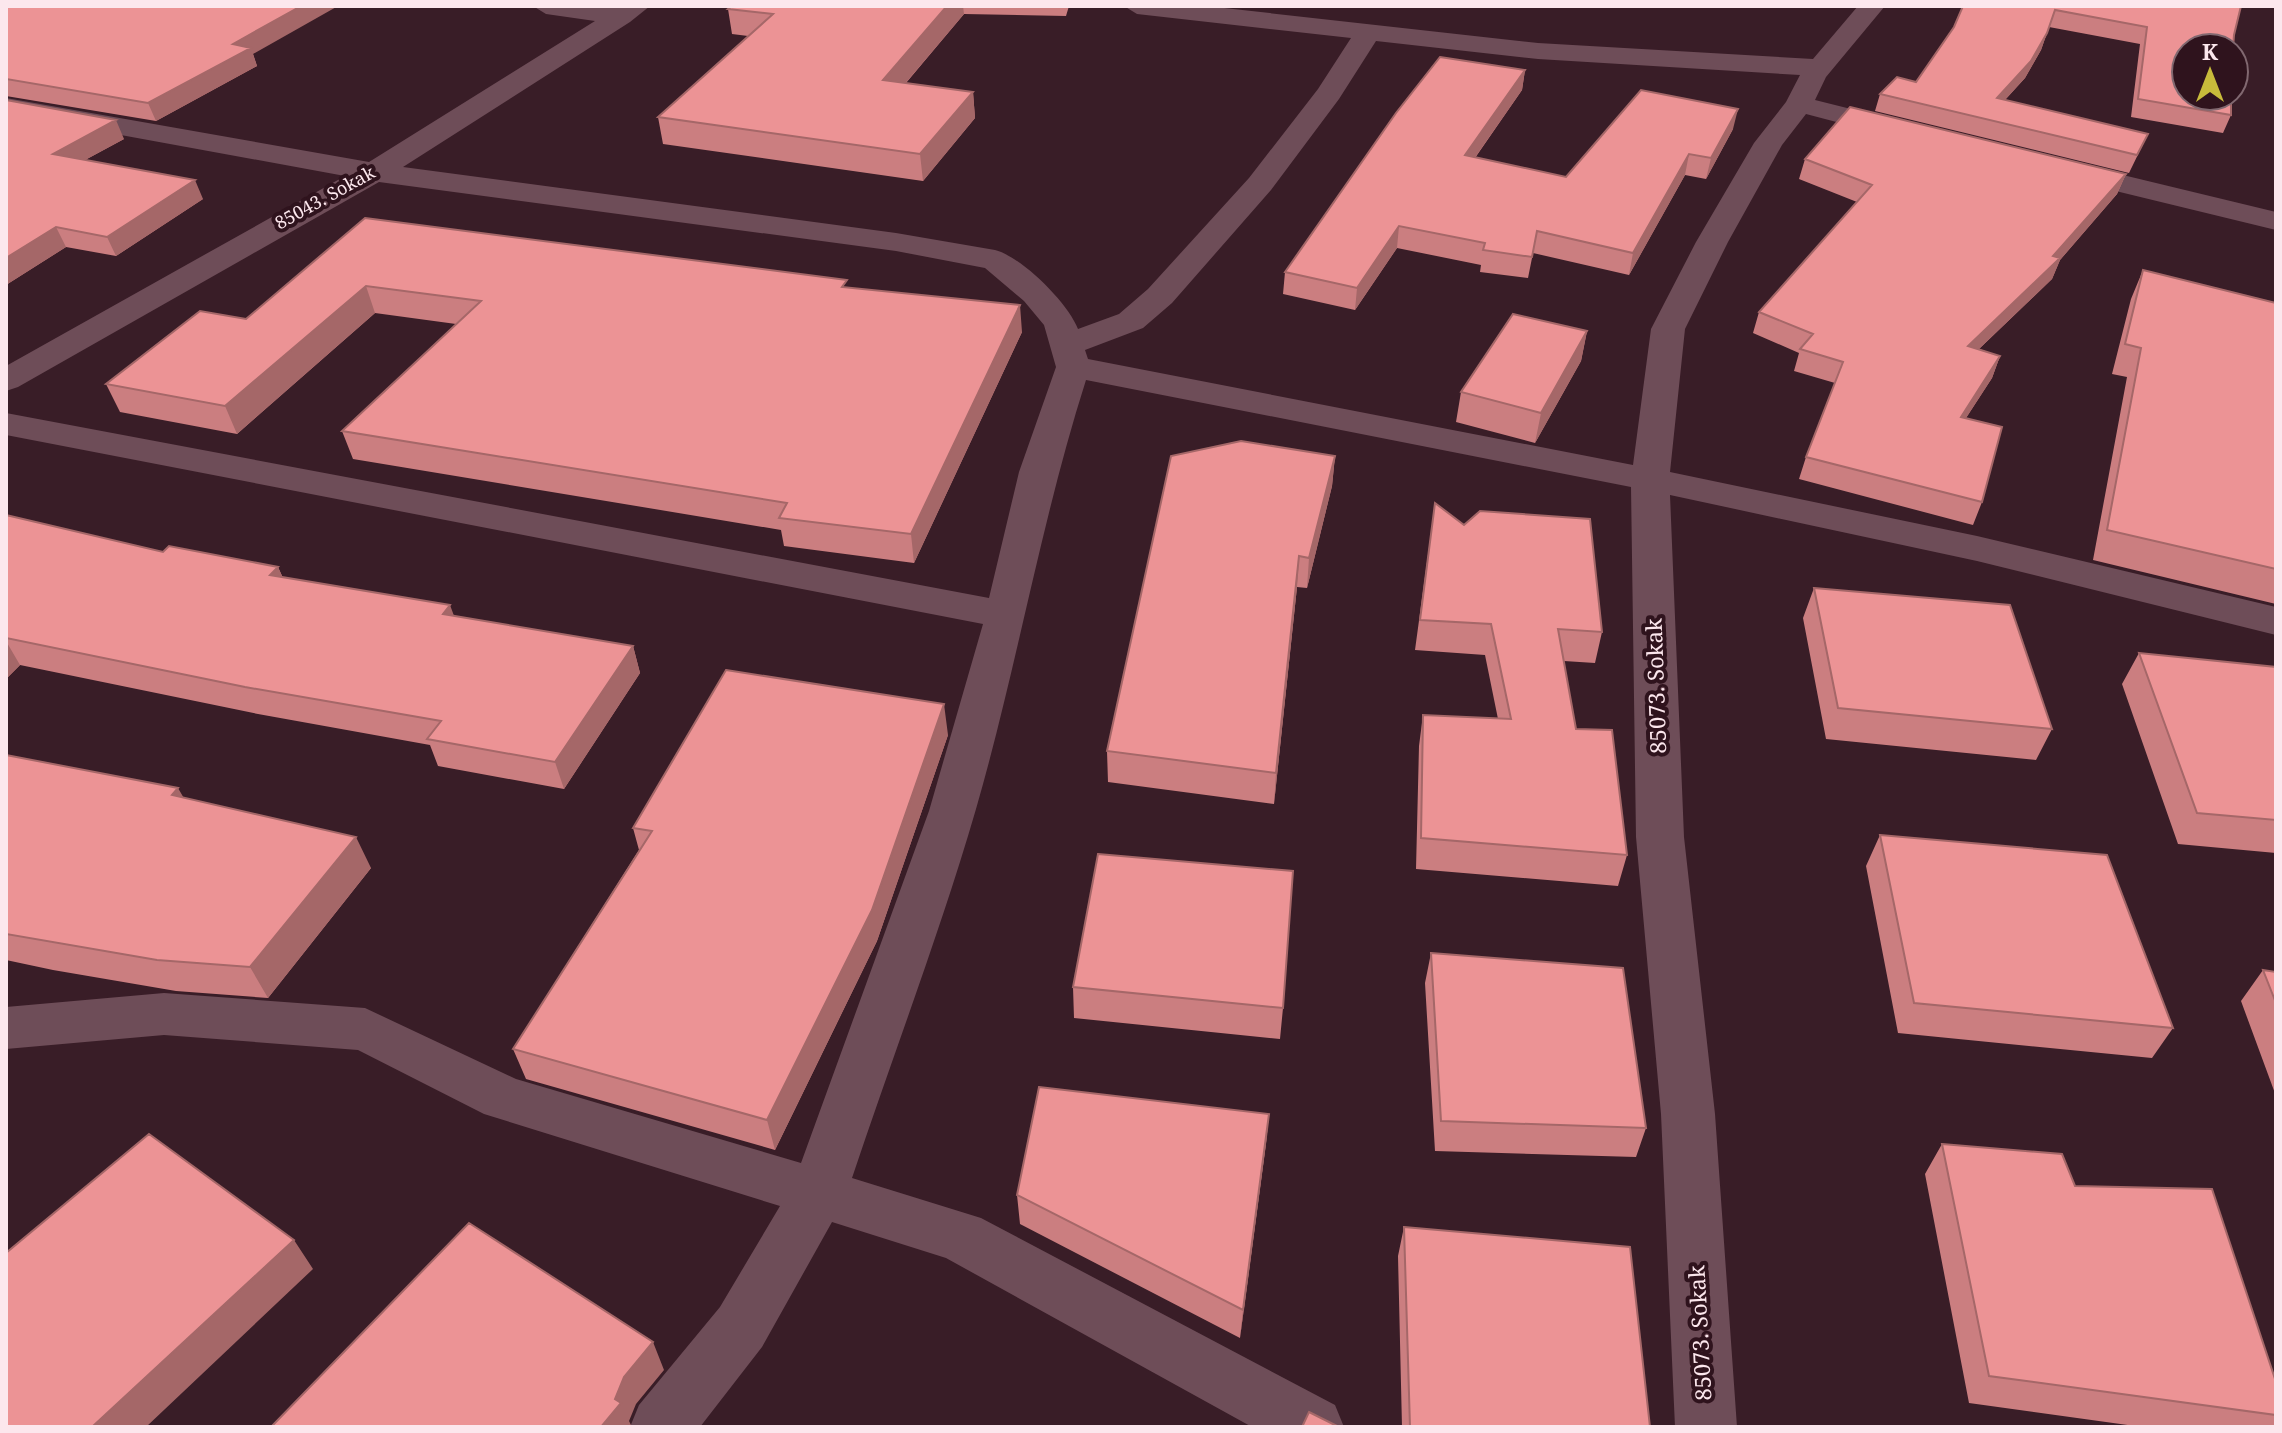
<svg xmlns="http://www.w3.org/2000/svg" width="2282" height="1433" viewBox="0 0 2282 1433" font-family="'Noto Serif',serif">
<style>
.lines{fill:none;stroke-linecap:round;stroke-linejoin:round}
.minor{fill:#6e4d58;fill-rule:evenodd}
.wall{fill:#cb7e80}
.shaded-wall{fill:#a56768}
.building{fill:#ec9395;stroke:#a56768;stroke-width:2}
.labels{text-anchor:middle;stroke-width:8;stroke-linejoin:round;paint-order:stroke}
.far-street-label{font-size:18px;fill:#fce7ed;stroke:#2f131d}
.street-label{font-size:22px;fill:#fce7ed;stroke:#2f131d}
</style>
<rect width="100%" height="100%" fill="#391d27"/>
<g class="lines">
<path class="minor" d="M533,6h117l-20,16 -227,145 493,66 99,17c27,7 73,53 83,79l41,-15 29,-25 101,-111 69,-89 33,-51 -214,-24 -13,-8h82l332,37 275,16 45,-53h27l-59,71 -11,23 96,24 4,6 -4,6 -10,3 -95,-25 -24,31 -54,97 -43,87 -15,143 307,64 299,71v28l-299,-74 -307,-66 14,342 31,277 22,313h-62l-14,-313 -25,-277 -5,-350 -545,-107c-45,141 -69,287 -110,429 -36,124 -83,246 -124,369l129,40 354,187 9,22h-92l-306,-169 -114,-36 -70,125 -62,80h-70l9,-22 81,-98 60,-101 -296,-92 -126,-64 -194,-15 -158,14v-42l158,-14 201,15 151,71 285,84 128,-352 54,-187 -977,-189v-22l983,185 30,-126 37,-105 -12,-42 -20,-24 -39,-33 -89,-17 -517,-69 -361,205 -12,4v-25l339,-190 -339,-62v-16l363,64 226,-141 -49,-7zM1376,41l162,18 262,16 -14,27 -32,41 -58,99 -45,87 -18,136 -545,-106 -3,-9 58,-22 29,-25 99,-113 68,-91z
M2065,161l211,51v18l-222,-54 -4,-6 4,-6z"/>
</g>
<path class="wall" d="M6,6l247,48 4,12 -101,55 -150,-25z
M732,6h337l-3,10 -102,-2 -58,69 67,9 2,26 -52,63 -260,-37 -5,-27 90,-81 -16,-2 -4,-25z
M1963,6h278l-7,29 -3,80 -8,18 -92,-16 9,-73 -91,-17 -8,23 -16,28 -20,22 143,34 -19,39 -254,-62 5,-17 36,-12 38,-55z
M1525,70l-3,20 -47,68 91,19 167,-48 -27,50 -21,-4 -56,100 -96,-22 -5,25 -48,-6 1,-7 -84,-17 -42,62 -72,-16 2,-22z
M6,100l118,39 -39,21 118,39 -87,57 -50,-9 -60,38z
M1805,159l321,15 -9,20 -57,66 -8,19 -73,70 21,7 -8,22 -26,40 16,84 -9,23 -174,-46 7,-22 29,-74 -41,-12 5,-18 -46,-20 6,-21 98,-110 -58,-23z
M365,218l483,70 174,44 -108,231 -130,-17 -3,-16 -428,-71 -11,-28 114,-107 -81,-11 -138,121 -117,-22 -14,-28 140,-65z
M2143,270l133,33v301l-183,-44 34,-183 -15,-3 19,-75z
M1587,331l-6,30 -46,82 -79,-21 5,-30z
M1335,456l-3,30 -25,102 -10,-1 -23,217 -166,-22 -1,-31z
M1435,503l167,129 -7,31 -31,-2 12,68 51,126 -9,31 -202,-17 3,-123 4,-31 75,4 -13,-64 -70,-5z
M6,515l157,37 115,15 5,11 171,38 179,30 7,27 -76,116 -126,-23 -8,-21 -172,-31 -238,-49 -14,14z
M1814,588l238,141 -16,31 -210,-21 -23,-121z
M2139,653l137,14v186l-98,-9 -56,-160z
M948,735l-71,206 -102,209 -249,-71 -13,-30 126,-199 -6,-22z
M6,755l178,43 187,70 -103,130 -92,-7 -123,-21 -47,-10z
M1880,835l293,193 -21,30 -254,-25 -32,-167z
M1431,953l215,175 -10,29 -201,-6 -10,-168z
M2263,970l13,2v124l-35,-95z
M1073,987l210,21 -3,31 -206,-21z
M1269,1114l-3,29 -26,195 -220,-114 -3,-29z
M1942,1144l133,42 201,196v45h-134l-173,-24 -44,-229z
M1404,1227l246,200h-248l-4,-171z"/>
<path class="shaded-wall" d="M301,6h37l-85,48 4,12 -101,55 -8,-18 85,-59z
M947,6h16l1,8 -78,92 -3,-26z
M2047,33l-6,17 -16,28 -34,37 6,-17z
M1525,70l-3,20 -60,86 3,-21z
M973,92l2,26 -52,63 -3,-27z
M1738,109l-5,20 -27,50 5,-21z
M116,120l8,19 -63,34 -8,-19z
M1689,154l-4,21 -56,100 4,-22z
M2126,174l-9,20 -57,66 -8,19 -92,88 8,-21 85,-90z
M195,180l8,19 -87,57 -9,-19z
M1399,226l-2,22 -42,62 2,-22z
M56,227l10,20 -60,38v-27z
M366,286l9,27 -138,121 -12,-28z
M1020,305l2,27 -108,231 -3,-29z
M1587,331l-6,30 -46,82 6,-30z
M2000,356l-8,22 -39,60 8,-21z
M1335,456l-3,30 -25,102 2,-30z
M1299,556l-2,31 -23,217 2,-31z
M278,567l12,27 -20,-19z
M450,605l10,27 -17,-18z
M6,641l14,24 -14,14z
M633,646l7,27 -76,116 -9,-27z
M944,704l4,31 -71,206 -102,209 -8,-30z
M178,788l18,31 -24,-24z
M356,837l15,31 -103,130 -18,-31z
M1269,1114l-3,29 -26,195 3,-28z
M294,1240l19,29 -167,158h-54z
M653,1342l11,28 -28,34 -7,17 3,6h-31l23,-50z"/>
<path class="building" d="M6,6h295l-68,38 18,4 -103,55 -142,-24z
M732,6h215l-64,74 90,12 -53,62 -262,-37 115,-103 -45,-5z
M1963,6h278l-7,29 -1,13h-47v48h45v19l-93,-16 9,-72 -92,-17 -8,23 -16,28 -34,37 151,36 -11,21 -257,-61 17,-17 19,5 38,-55z
M1440,57l85,13 -60,85 101,22 75,-87 97,19 -27,49 -22,-4 -56,99 -96,-22 -5,26 -49,-7 2,-7 -86,-17 -42,62 -72,-16 111,-159z
M6,100l110,20 -63,34 142,26 -88,57 -51,-10 -50,31z
M1850,107l276,67 -73,82 7,2 -92,88 32,10 -39,61 41,10 -20,75 -176,-45 37,-95 -43,-13 13,-15 -54,-22 113,-127 -67,-26z
M365,218l482,62 -5,7 178,18 -109,229 -132,-16 8,-15 -445,-72 139,-130 -115,-15 -141,120 -119,-22 94,-73 46,8z
M2143,270l133,33v266l-169,-39 34,-182 -16,-4z
M1513,314l74,17 -46,82 -80,-21z
M1241,441l94,15 -26,102 -10,-2 -23,217 -169,-22 64,-295z
M1435,503l29,22 16,-14 110,8 12,113 -44,-3 18,100 36,1 15,125 -206,-17 2,-123 88,4 -20,-95 -71,-4z
M6,515l157,37 6,-6 109,21 -8,8 180,30 -7,9 190,32 -78,116 -128,-23 14,-18 -196,-34 -239,-49z
M1814,588l196,17 42,124 -214,-21z
M2139,653l137,14v153l-79,-7z
M726,670l218,34 -72,206 -105,210 -254,-71 139,-218 -19,-3z
M6,755l172,33 -6,7 184,42 -106,130 -93,-7 -151,-26z
M1880,835l227,20 66,173 -259,-25z
M1098,854l195,17 -10,137 -210,-21z
M1431,953l192,15 23,160 -205,-7z
M2263,970l13,2v31z
M1039,1087l230,27 -26,196 -226,-115z
M149,1134l145,106 -202,187h-86v-174z
M1942,1144l120,10 13,32 137,3 64,193v33l-287,-39z
M469,1223l184,119 -29,35 -9,22 6,4 -20,24h-330z
M1404,1227l226,20 20,180h-240z
M1309,1412l30,15h-37z"/>
<g class="labels">
<g class="far-street-label">
<text transform="translate(325 198) rotate(-29)" y="6">85043. Sokak</text>
</g>
<g class="street-label">
<text transform="translate(1656 686) rotate(-92)" y="8">85073. Sokak</text>
<text transform="translate(1700 1333) rotate(-93)" y="8">85073. Sokak</text>
</g>
</g>
<rect width="2282" height="1433" fill="none" stroke="#fce7ed" stroke-width="16"/>
<g transform="translate(2210 72)"><circle r="38" fill="#2f131d" stroke="#816870" stroke-width="2"/>
<path d="M0-6L14 30L0 20L-14 30Z" fill="#c8bb3b"/>
<text y="-12" font-size="22" font-weight="bold" text-anchor="middle" fill="#fce7ed">K</text>
</g>
</svg>
